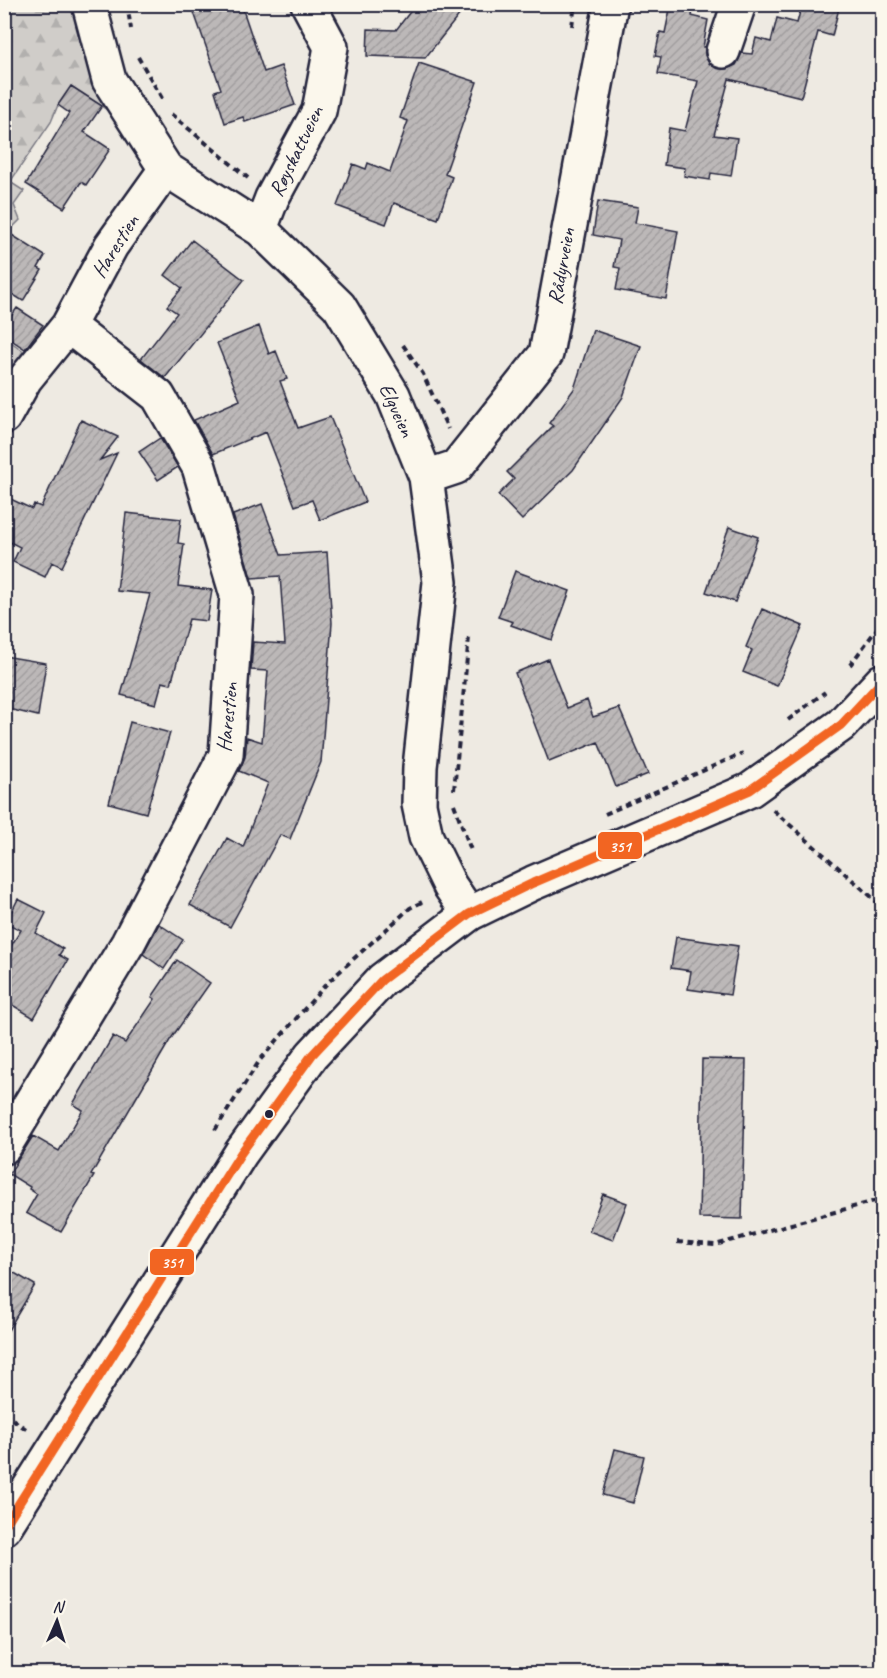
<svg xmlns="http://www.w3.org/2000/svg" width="887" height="1678" viewBox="0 0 887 1678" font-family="Caveat,sans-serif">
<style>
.forest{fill:url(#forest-firs);stroke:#797882;stroke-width:1.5}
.building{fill:url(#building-hatch);stroke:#22223b;stroke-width:1.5}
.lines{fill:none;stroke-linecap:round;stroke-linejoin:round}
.street-casing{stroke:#22223b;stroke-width:38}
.secondary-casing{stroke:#22223b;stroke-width:38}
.path{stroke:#22223b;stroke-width:4;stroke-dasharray:6 4.5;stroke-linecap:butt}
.street{stroke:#fbf7ec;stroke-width:33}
.secondary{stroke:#fbf7ec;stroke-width:33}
.bus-1-casing{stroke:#fbf7ec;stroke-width:14}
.bus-1{stroke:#f26522;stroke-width:9}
.bus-dot{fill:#22223b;stroke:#fbf7ec;stroke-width:2}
.labels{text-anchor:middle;stroke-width:4.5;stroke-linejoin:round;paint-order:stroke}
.street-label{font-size:21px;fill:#22223b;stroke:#fbf7ec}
.line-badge{stroke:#fbf7ec;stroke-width:2}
.badge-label{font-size:16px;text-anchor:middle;font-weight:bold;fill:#fff}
</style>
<defs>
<pattern id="forest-firs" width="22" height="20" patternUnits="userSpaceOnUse" patternTransform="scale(1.5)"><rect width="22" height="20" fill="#d0cdc9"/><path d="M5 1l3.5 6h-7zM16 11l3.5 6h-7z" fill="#b2b0ae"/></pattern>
<pattern id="building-hatch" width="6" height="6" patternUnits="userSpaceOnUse" patternTransform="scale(1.5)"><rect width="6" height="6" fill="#bcb8b8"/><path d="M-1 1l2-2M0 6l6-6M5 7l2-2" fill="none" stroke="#a19e9f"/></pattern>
</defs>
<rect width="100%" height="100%" fill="#eeeae2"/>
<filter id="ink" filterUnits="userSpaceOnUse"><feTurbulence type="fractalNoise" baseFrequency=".0167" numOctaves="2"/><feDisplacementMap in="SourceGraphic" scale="12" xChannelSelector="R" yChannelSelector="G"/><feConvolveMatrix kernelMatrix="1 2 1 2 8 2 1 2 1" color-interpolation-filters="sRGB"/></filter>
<g filter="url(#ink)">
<path class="forest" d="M4,5h69l7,35 38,77 -47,-31 -13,19 -7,17 -41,60 14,9 -10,14 6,15 -11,11 -5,-3z
M4,337l22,16 -14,20 -7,-5z"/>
<path class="building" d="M191,4h50l23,68 17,-6 14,39 -50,17 -2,-5 -18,6 -10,-32 6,-2z
M416,4h52l-43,54 -58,-2 1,-27 28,1z
M671,4h23l-2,12 16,4 -5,27h2v8l4,8 7,5 10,1 10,-4 6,-12 10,1 4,-16 15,4 6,-24 20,5 5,-19h38l-8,32 -14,-4 -17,65 -72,-18 -15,56 23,3 -6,38 -20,-3 -1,7 -26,-4 1,-8 -21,-3 5,-37 16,3 13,-50 -40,-7 3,-17 -6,-1 5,-24 5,1z
M419,63l58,19 -32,92 7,3 -14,42 -44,-16 -8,21 -49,-18 16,-42 13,5 2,-6 22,9 18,-51 -8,-3z
M71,86l31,20 -18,26 26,17 -24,36 -5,-3 -17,26 -38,-24 43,-71 -11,-8z
M598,201l40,6 -3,16 43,8 -12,68 -50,-9 4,-22 -6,-1 5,-27 -26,-5z
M4,230l41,26 -7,12 4,2 -19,31 -19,-12z
M192,240l52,40 -79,98 -24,-19 36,-46 -10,-7 15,-18 -17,-13z
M17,308l26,17 -18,24 -21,-14v-9z
M259,326l10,28 7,-3 11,28 -7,2 18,47 32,-11 35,85 -45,18 -8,-20 -17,6 -29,-74 -53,22 -19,-34 46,-20 -23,-57z
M593,330l48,16 -18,51 -50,73 -51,50 -24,-25 16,-16 -7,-7 46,-46 -4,-3 25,-34z
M81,420l37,17 -18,23 17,-7 -55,114 -10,-5 -7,15 -32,-15 7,-15 -16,-8v-43l28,13 2,-5 7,3z
M160,438l18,29 -20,13 -19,-28z
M262,504l19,51 46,-3 5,71 -11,139 -31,77 -10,-4 -50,92 -40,-22 37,-67 16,9 25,-64 -29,-12 6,-14 2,-20 15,5 6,-71 -17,-1 2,-28 32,2 -5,-68 -29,2 -18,-63z
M126,513l55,6 -3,24 6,1 -6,42 34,4 -5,31 -18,-2 -18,65 -9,-2 -6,22 -35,-9 29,-101 -33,-3z
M729,527l29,10 -23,65 -29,-10z
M515,571l55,20 -18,49 -41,-15 2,-3 -15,-5z
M762,609l41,17 -26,60 -34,-14 9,-22 -6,-3z
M4,656l42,7 -8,53 -34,-8z
M548,659l19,49 20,-8 6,17 26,-9 29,66 -32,13 -18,-45 -49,20 -34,-89z
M130,722l40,11 -24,80 -37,-10z
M18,899l28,14 -10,20 27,16 -4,6 9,5 -34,58 -30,-18v-43l17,-27 -15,-7z
M159,924l24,16 -19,29 -21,-15z
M676,937l62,9 -8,49 -42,-6 3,-18 -20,-3z
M177,960l33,23 -40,57 -79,135 3,1 -33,56 -35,-19 11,-19 -8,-5 1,-2 -21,-13 24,-38 26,15 24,-41 -10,-6 40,-68 12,7 30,-44 -3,-2z
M702,1059l44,1 -4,159 -43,-1z
M603,1194l24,9 -14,37 -24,-9z
M4,1267l31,18 -31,52z
M615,1449l29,7 -11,47 -30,-8z"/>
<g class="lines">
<defs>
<path id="street" d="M89,4l20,76 57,89 94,60 79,77 54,89 33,82 14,105 -20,185 -1,37 7,33 24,49 19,28
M723,51l16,-47
M260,229l12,-31 47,-87 12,-64 -23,-43
M4,417l21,-38 43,-53 43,-80 55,-77
M426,477l30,-10 90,-113 65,-350
M4,1147l124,-204 98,-188 11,-160 -38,-128 -41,-71 -90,-70"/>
<path id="secondary" d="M4,1528l237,-375 71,-98 70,-75 87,-66 64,-31 217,-93 91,-65 41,-44"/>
</defs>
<use href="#street" class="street-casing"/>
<use href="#secondary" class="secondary-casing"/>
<path class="path" d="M127,4l4,25
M572,26l3,-22
M138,57l25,43
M171,114l77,64
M403,345l20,29 25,55
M850,665l32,-43
M788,720l37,-28
M454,790l15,-153
M454,804l18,49
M773,810l109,96
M605,814l138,-61
M215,1130l45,-70 68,-78 82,-74 12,-6
M677,1242l38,3 167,-46
M4,1413l22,16"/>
<use href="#street" class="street"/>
<use href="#secondary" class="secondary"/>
<defs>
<path id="bus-1" d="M4,1527l237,-374 71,-98 70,-75 87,-66 64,-31 217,-93 91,-65 41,-44"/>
</defs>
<use href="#bus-1" class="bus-1-casing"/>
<use href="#bus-1" class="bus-1"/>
</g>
</g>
<circle class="bus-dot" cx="269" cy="1114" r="5"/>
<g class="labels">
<g class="street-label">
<text transform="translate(296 151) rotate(-64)" y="7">Røyskattveien</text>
<text transform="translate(115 246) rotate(-58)" y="7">Harestien</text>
<text transform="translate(561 266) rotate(-80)" y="7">Rådyrveien</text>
<text transform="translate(397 410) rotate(65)" y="7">Elgveien</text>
<text transform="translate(227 717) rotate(-84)" y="7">Harestien</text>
</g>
</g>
<g class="line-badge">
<rect x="597" y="831" width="46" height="29" rx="6" fill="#f26522"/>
<rect x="149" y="1248" width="46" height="28" rx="6" fill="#f26522"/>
</g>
<g class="badge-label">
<text x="620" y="852">351</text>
<text x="172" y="1268">351</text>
</g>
<rect width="887" height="1678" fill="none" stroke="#fbf7ec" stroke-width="24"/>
<rect x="12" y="12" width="863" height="1654" fill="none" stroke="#22223b" stroke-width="2" filter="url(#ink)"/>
<g transform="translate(57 1621) rotate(3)" stroke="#fbf7ec" stroke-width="4.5" paint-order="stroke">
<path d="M0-4.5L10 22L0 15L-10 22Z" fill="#22223b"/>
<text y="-9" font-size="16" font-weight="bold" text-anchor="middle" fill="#22223b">N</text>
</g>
</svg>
